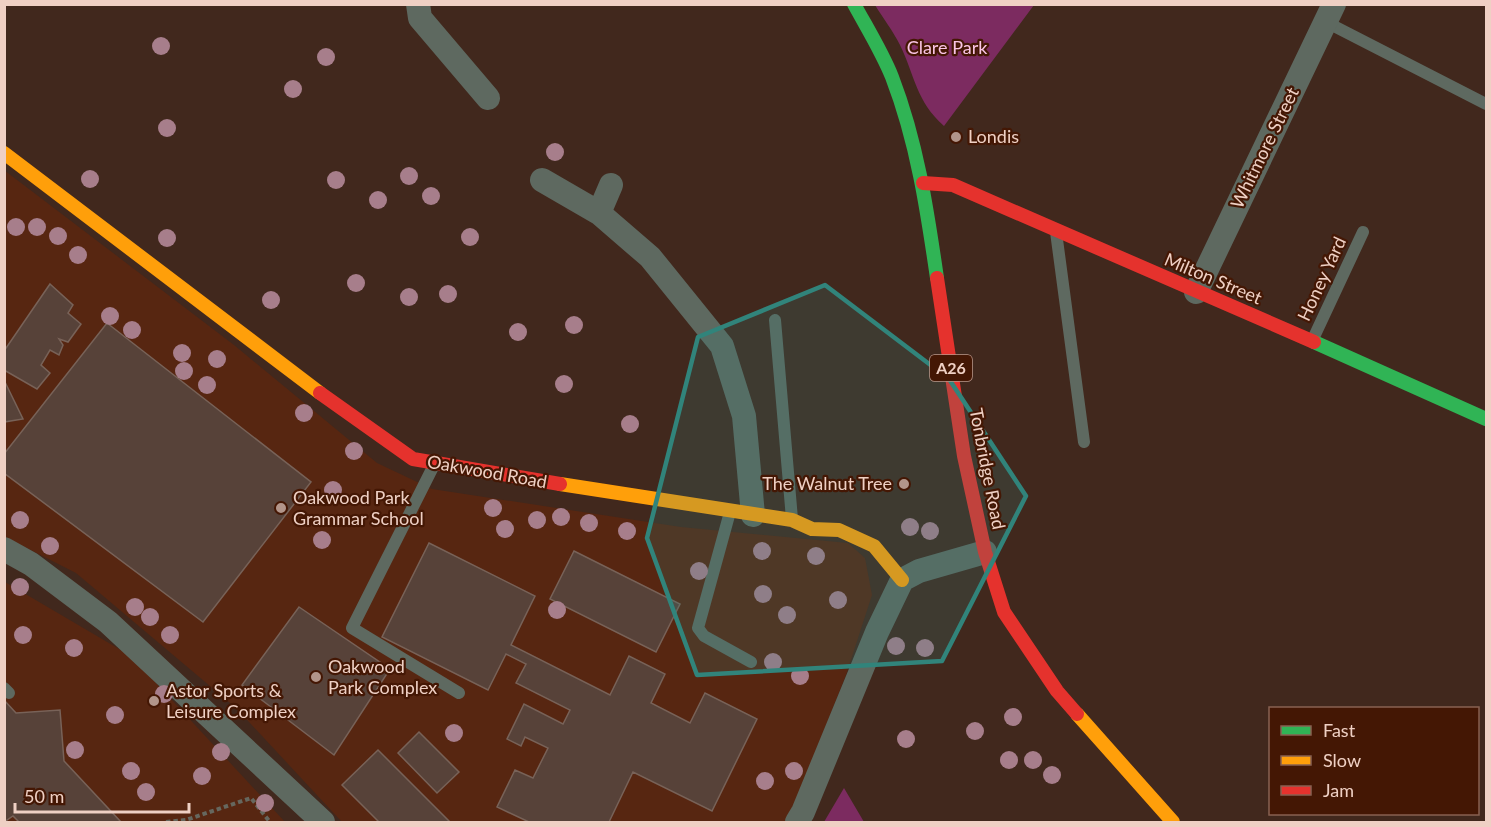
<svg xmlns="http://www.w3.org/2000/svg" width="1491" height="827" viewBox="0 0 1491 827" font-family="Lato,sans-serif">
<style>
.built{fill:#572611}
.green{fill:#7c2b60}
.building{fill:#574239;stroke:#786258;stroke-width:1.5}
.lines{fill:none;stroke-linecap:round;stroke-linejoin:round}
.path{stroke:#66675e;stroke-width:4;stroke-dasharray:4.5 3;stroke-linecap:butt}
.lane{stroke:#5e6960;stroke-width:12}
.street{stroke:#5e6960;stroke-width:24}
.fast{stroke:#30b455;stroke-width:14}
.slow{stroke:#ff9f0a;stroke-width:14}
.jam{stroke:#e5322d;stroke-width:14}
.tree{fill:#a77e8b}
.marked{fill:#31847b;fill-opacity:0.2;stroke:#31847b;stroke-width:4.5;stroke-linejoin:round}
.poi-dot{fill:#b2958a;stroke:#441704;stroke-width:2}
.labels{text-anchor:middle;stroke-width:4.5;stroke-linejoin:round;paint-order:stroke}
.shield{fill:#441704;stroke:#bc988a;stroke-width:1.5}
.shield-label{font-size:16px;font-weight:bold;fill:#efd0c4}
.park-label{font-size:18px;fill:#fac5e5;stroke:#441704}
.poi-label{font-size:18px;fill:#efd0c4;stroke:#441704;text-anchor:start}
.street-label{font-size:18px;fill:#efd0c4;stroke:#441704}
</style>
<rect width="100%" height="100%" fill="#41281d"/>
<path class="built" d="M4,170l230,175 143,118 55,26 249,38 167,16 17,15 7,37 -26,80 -55,138 -6,9h-443l-106,-114 -160,-135 -71,-36z
M5,582l126,74 154,166h-280z"/>
<path class="green" d="M875,5h159l-90,121c-28,-25 -29,-50 -44,-81 -7,-14 -17,-27 -25,-40z
M844,788l20,34h-40z"/>
<path class="building" d="M50,284l23,21 -5,8 13,11 -13,18 -9,-3 4,6 -4,10 -9,-5 -9,15 9,8 -13,16 -33,-19v-19z
M107,323l204,159 -108,140 -199,-149v-19z
M4,380l19,39 -19,3z
M429,543l106,53 -24,49 99,50 19,-39 36,18 -14,29 39,20 15,-30 52,26 -45,92 -79,-39 -24,50h-80l-32,-15 18,-37 18,8 15,-30 -23,-11 -4,9 -14,-7 17,-35 39,20 7,-14 -54,-27 10,-19 -20,-10 -18,36 -106,-53z
M574,551l106,53 -24,48 -106,-53z
M299,607l91,62 -56,86 -92,-70z
M4,700l12,13 44,-3 4,51 57,61h-102l-6,-6 -9,6z
M419,732l40,40 -22,21 -39,-40z
M378,750l72,72h-71l-37,-37z"/>
<g class="lines">
<path class="path" d="M166,822l20,-2 65,-22 19,24"/>
<path class="lane" d="M1326,22l160,82
M1056,232l28,210
M775,320l17,199
M1313,339l50,-107
M434,465l-82,163 107,65
M730,512l-32,116 6,8 47,26
M4,688l5,5"/>
<path class="street" d="M418,4l2,14 68,80
M542,180l57,33 51,44 72,89 22,70 9,99
M599,213l12,-28
M1196,292l138,-288
M4,549l27,15 77,58 215,200
M797,822l6,-10 74,-180 25,-52 17,-9 66,-19"/>
<path class="fast" d="M854,4c13,24 28,48 38,73 25,65 35,132 45,201
M1314,342l172,77"/>
<path class="slow" d="M4,153l316,240
M560,484l232,36 20,9 27,1 35,16 28,34
M1077,714l96,108"/>
<path class="jam" d="M923,183l30,2 361,157
M937,278l27,178 21,96 19,60 53,79 20,23
M320,393l93,66 147,25"/>
</g>
<g class="tree">
<circle cx="161" cy="46" r="9"/>
<circle cx="326" cy="57" r="9"/>
<circle cx="293" cy="89" r="9"/>
<circle cx="167" cy="128" r="9"/>
<circle cx="555" cy="152" r="9"/>
<circle cx="409" cy="176" r="9"/>
<circle cx="90" cy="179" r="9"/>
<circle cx="336" cy="180" r="9"/>
<circle cx="431" cy="196" r="9"/>
<circle cx="378" cy="200" r="9"/>
<circle cx="16" cy="227" r="9"/>
<circle cx="37" cy="227" r="9"/>
<circle cx="58" cy="236" r="9"/>
<circle cx="470" cy="237" r="9"/>
<circle cx="167" cy="238" r="9"/>
<circle cx="78" cy="255" r="9"/>
<circle cx="356" cy="283" r="9"/>
<circle cx="448" cy="294" r="9"/>
<circle cx="409" cy="297" r="9"/>
<circle cx="271" cy="300" r="9"/>
<circle cx="110" cy="316" r="9"/>
<circle cx="574" cy="325" r="9"/>
<circle cx="132" cy="330" r="9"/>
<circle cx="518" cy="332" r="9"/>
<circle cx="182" cy="353" r="9"/>
<circle cx="217" cy="359" r="9"/>
<circle cx="184" cy="371" r="9"/>
<circle cx="564" cy="384" r="9"/>
<circle cx="207" cy="385" r="9"/>
<circle cx="304" cy="413" r="9"/>
<circle cx="630" cy="424" r="9"/>
<circle cx="354" cy="451" r="9"/>
<circle cx="333" cy="490" r="9"/>
<circle cx="493" cy="508" r="9"/>
<circle cx="561" cy="517" r="9"/>
<circle cx="20" cy="520" r="9"/>
<circle cx="537" cy="520" r="9"/>
<circle cx="589" cy="523" r="9"/>
<circle cx="910" cy="527" r="9"/>
<circle cx="505" cy="529" r="9"/>
<circle cx="627" cy="531" r="9"/>
<circle cx="930" cy="531" r="9"/>
<circle cx="322" cy="540" r="9"/>
<circle cx="50" cy="546" r="9"/>
<circle cx="762" cy="551" r="9"/>
<circle cx="816" cy="556" r="9"/>
<circle cx="699" cy="571" r="9"/>
<circle cx="20" cy="587" r="9"/>
<circle cx="763" cy="594" r="9"/>
<circle cx="838" cy="600" r="9"/>
<circle cx="135" cy="607" r="9"/>
<circle cx="557" cy="610" r="9"/>
<circle cx="787" cy="615" r="9"/>
<circle cx="150" cy="617" r="9"/>
<circle cx="23" cy="635" r="9"/>
<circle cx="170" cy="635" r="9"/>
<circle cx="896" cy="646" r="9"/>
<circle cx="74" cy="648" r="9"/>
<circle cx="925" cy="648" r="9"/>
<circle cx="773" cy="662" r="9"/>
<circle cx="800" cy="676" r="9"/>
<circle cx="164" cy="694" r="9"/>
<circle cx="115" cy="715" r="9"/>
<circle cx="1013" cy="717" r="9"/>
<circle cx="975" cy="731" r="9"/>
<circle cx="454" cy="733" r="9"/>
<circle cx="906" cy="739" r="9"/>
<circle cx="75" cy="750" r="9"/>
<circle cx="221" cy="752" r="9"/>
<circle cx="1009" cy="760" r="9"/>
<circle cx="1033" cy="760" r="9"/>
<circle cx="131" cy="771" r="9"/>
<circle cx="794" cy="771" r="9"/>
<circle cx="1052" cy="775" r="9"/>
<circle cx="202" cy="776" r="9"/>
<circle cx="765" cy="781" r="9"/>
<circle cx="146" cy="792" r="9"/>
<circle cx="265" cy="803" r="9"/>
</g>
<path class="marked" d="M825,285l124,94 77,117 -84,165 -245,14 -50,-137 51,-201z"/>
<g class="poi-dot">
<circle cx="956" cy="137" r="6"/>
<circle cx="904" cy="484" r="6"/>
<circle cx="281" cy="508" r="6"/>
<circle cx="316" cy="677" r="6"/>
<circle cx="154" cy="701" r="6"/>
</g>
<g class="labels">
<rect class="shield" x="930" y="355" width="42" height="26" rx="4.5"/>
<g class="shield-label">
<text x="951" y="374">A26</text>
</g>
<g class="park-label">
<text x="947" y="54">Clare Park</text>
</g>
<g class="poi-label">
<text x="968" y="143">Londis</text>
<text x="892" y="490" text-anchor="end">The Walnut Tree</text>
<text x="293" y="504">Oakwood Park<tspan x="293" dy="21">Grammar School</tspan></text>
<text x="328" y="673">Oakwood<tspan x="328" dy="21">Park Complex</tspan></text>
<text x="166" y="697">Astor Sports &amp;<tspan x="166" dy="21">Leisure Complex</tspan></text>
</g>
<g class="street-label">
<text transform="translate(1265 148) rotate(-64)" y="6">Whitmore Street</text>
<text transform="translate(1213 279) rotate(23)" y="6">Milton Street</text>
<text transform="translate(1322 279) rotate(-65)" y="6">Honey Yard</text>
<text transform="translate(987 469) rotate(79)" y="6">Tonbridge Road</text>
<text transform="translate(487 472) rotate(10)" y="6">Oakwood Road</text>
</g>
</g>
<rect width="1491" height="827" fill="none" stroke="#efd0c4" stroke-width="12"/>
<rect x="1269" y="707" width="210" height="108" fill="#441704" stroke="#886151" stroke-width="1.5"/>
<rect x="1281" y="726" width="30" height="9" fill="#30b455" stroke="#886151" stroke-width="1.5"/>
<text x="1323" y="737" font-size="18" fill="#efd0c4">Fast</text>
<rect x="1281" y="756" width="30" height="9" fill="#ff9f0a" stroke="#886151" stroke-width="1.5"/>
<text x="1323" y="767" font-size="18" fill="#efd0c4">Slow</text>
<rect x="1281" y="786" width="30" height="9" fill="#e5322d" stroke="#886151" stroke-width="1.5"/>
<text x="1323" y="797" font-size="18" fill="#efd0c4">Jam</text>
<path d="M15 803v9h174v-9" fill="none" stroke="#efd0c4" stroke-width="3"/>
<text x="24" y="803" font-size="18" fill="#efd0c4" stroke="#441704" stroke-width="4.5" paint-order="stroke">50 m</text>
</svg>
